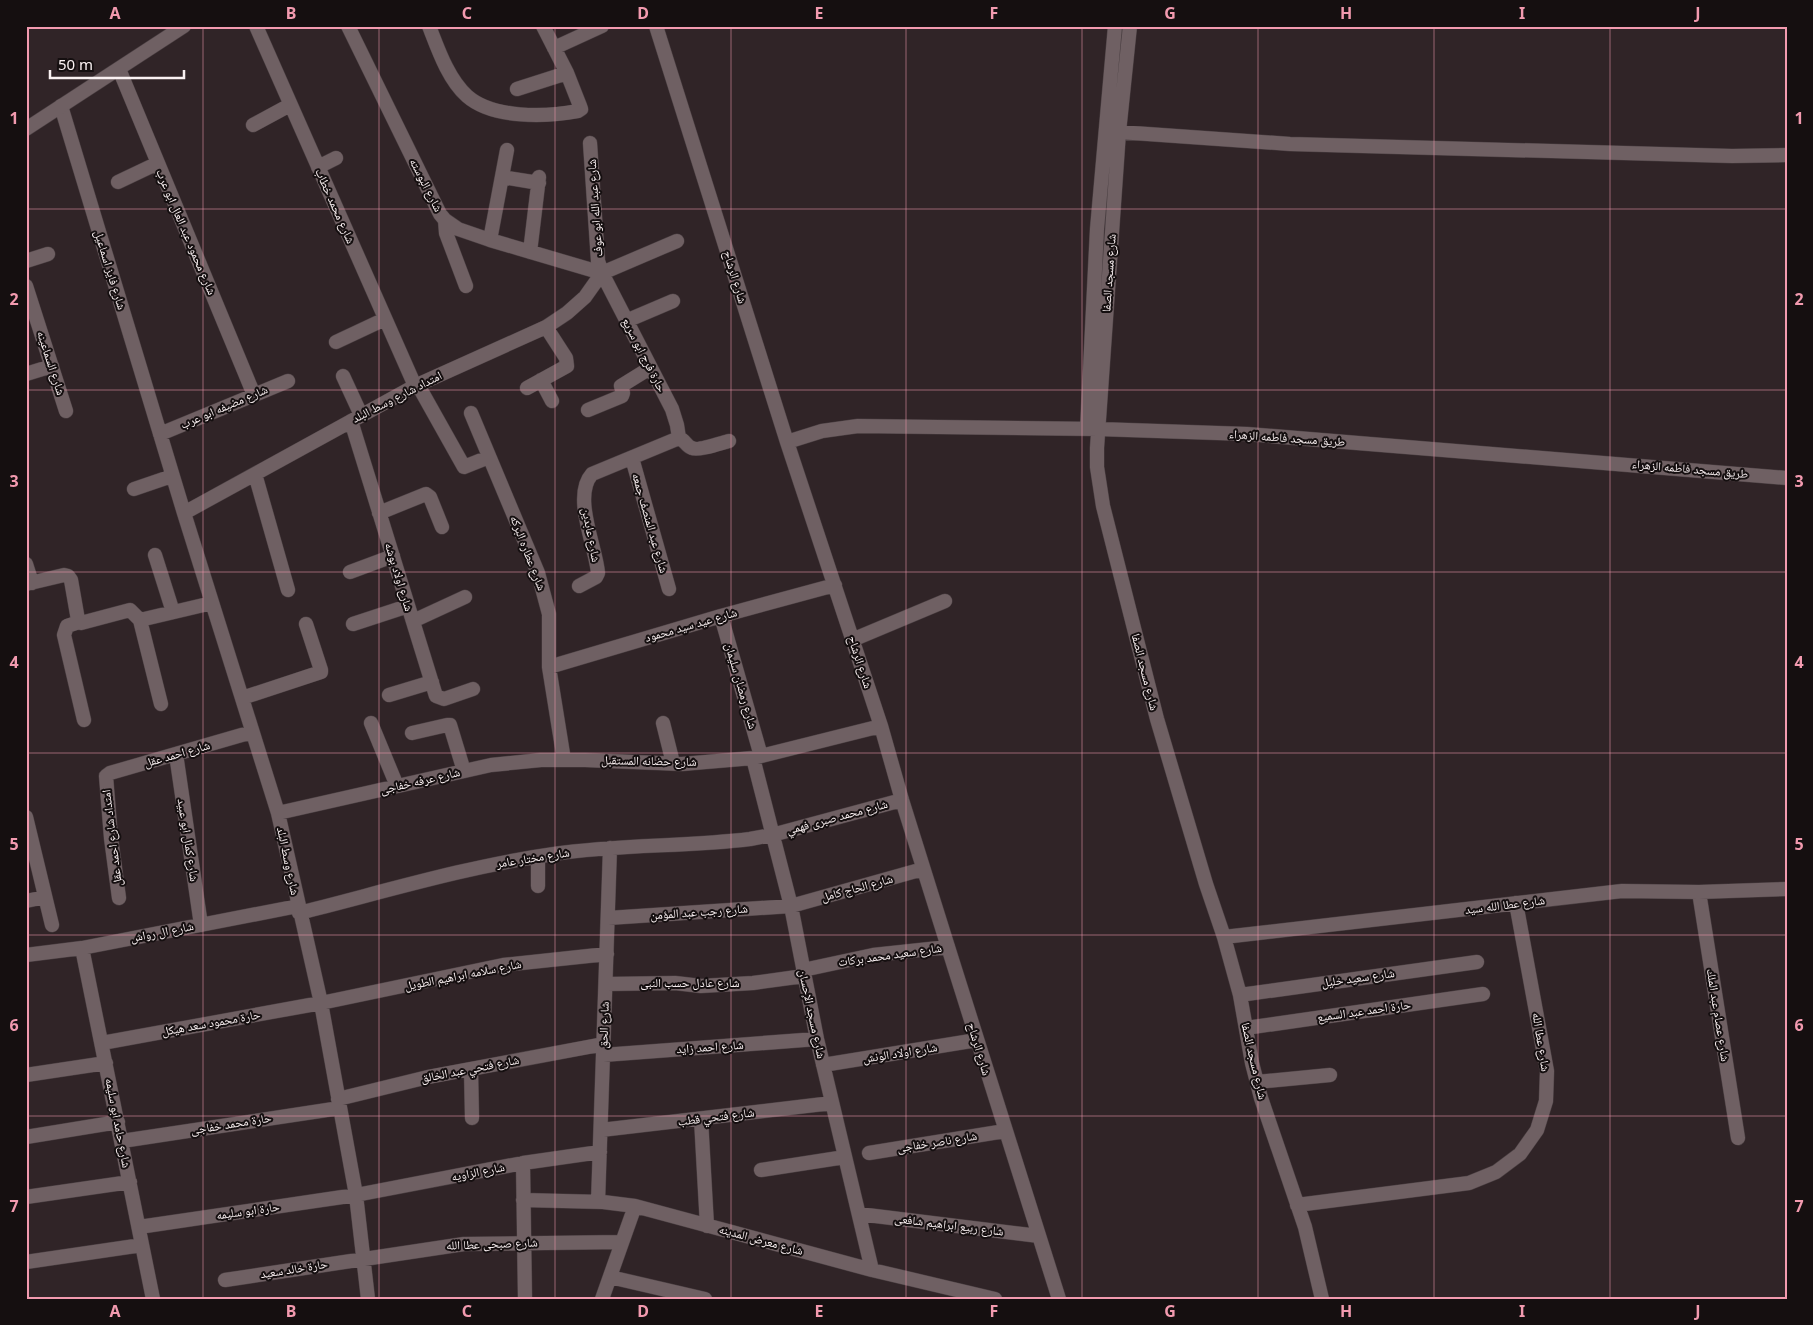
<svg xmlns="http://www.w3.org/2000/svg" width="1813" height="1325" viewBox="0 0 1813 1325" font-family="'Noto Sans','Noto Naskh Arabic',sans-serif">
<style>
.lines{fill:none;stroke-linecap:round;stroke-linejoin:round}
.minor-casing{stroke:#4a3f42;stroke-width:15}
.tertiary-casing{stroke:#4a3f42;stroke-width:15}
.minor{stroke:#6f6063;stroke-width:14}
.tertiary{stroke:#6f6063;stroke-width:14}
.grid{fill:none;stroke:#f29aaf;stroke-width:1;stroke-opacity:0.55}
.labels{text-anchor:middle;stroke-width:4;stroke-linejoin:round;paint-order:stroke}
.street-label{font-size:12px;fill:#faf1f2;stroke:#150f10}
.neatline{fill:none;stroke:#f29aaf;stroke-width:2}
.grid-label{font-size:16px;text-anchor:middle;font-weight:bold;fill:#f29aaf}
</style>
<rect width="100%" height="100%" fill="#302427"/>
<g class="lines">
<defs>
<path id="minor" d="M256,26l159,360
M348,26l92,188 5,6 13,9 32,11 112,33
M429,26c9,23 19,53 38,70 26,23 79,21 111,15l3,-2 -1,-3 -13,-33 -24,-47
M656,26l131,416 94,284 21,74 46,147 111,352
M1130,26l-11,106 -22,316v19l6,39 54,213 49,165 18,53 16,58 12,68 9,35 44,129 17,72
M554,48l48,-22
M119,69l135,326
M517,89l50,-16
M61,106l123,407 94,300 43,190 35,192 12,104
M253,125l37,-20
M1119,132l171,12 442,12 55,-1
M590,143l8,118 4,12 70,136 5,16 2,13
M318,167l18,-9
M502,177l37,6
M118,182l40,-19
M445,220l1,13 20,53
M490,240l17,-90
M530,252l9,-75
M26,261l22,-7
M602,273l75,-32
M26,286l40,125
M626,321l47,-20
M336,342l49,-23
M26,374l26,-8
M343,376l18,39
M541,380l11,21
M418,385l46,82 25,-10
M527,388l40,-22 -1,-8 -20,-31
M588,410l34,-14 1,-3 -2,-7 29,-18
M471,413l67,160 11,41v53l15,93
M351,421l85,275 8,3 29,-10
M1087,429l10,-200 18,-203
M160,434l128,-53
M787,442l35,-11 36,-5 240,3 149,5 540,44
M632,458l37,131
M255,474l33,116
M134,489l38,-13
M184,513l231,-127 131,-59 21,-14 18,-16 17,-24
M379,513l47,-19 4,3 12,30
M155,555l18,57
M26,564l6,19
M350,572l43,-16
M26,584l38,-9 4,1 3,4 7,40 3,3 49,-13 10,10 72,-17
M579,586l17,-9 2,-4c-2,-26 -26,-77 -6,-99l87,-36c6,2 7,8 13,10 6,3 29,-5 37,-7
M721,616l40,140
M140,620l21,84
M413,621l52,-24
M79,622l-12,4 -3,9 20,85
M353,624l55,-18
M852,640l93,-39
M549,667l172,-51 114,-31
M389,695l43,-13
M242,698l79,-26v-2l-15,-46
M371,723l26,63
M663,723l10,40
M412,733l35,-8h3l14,46
M176,754l25,171
M753,758l38,148 26,133 55,231
M278,813l213,-48 50,-5h44l97,4 71,-6 128,-32
M26,817l26,108
M538,857v29
M1699,892l39,246
M119,898l-8,-60 -5,-62 4,-3 142,-41
M26,901l19,-4
M299,913c84,-21 169,-47 255,-59 65,-10 131,-7 196,-15l22,-4 130,-35
M608,918l183,-12 132,-37
M1224,937l398,-46 77,1 88,-3
M82,948l71,351
M26,955l56,-7 216,-42
M803,970l70,-15 75,-8
M606,984l69,-1 26,3 52,-3 51,-7
M1240,995l237,-33
M1246,1028l237,-34
M102,1043l219,-40 182,-38 104,-11
M603,1055l214,-16
M823,1065l154,-25
M471,1069l1,49
M26,1075l80,-12
M1257,1082l73,-7
M338,1099l90,-22 176,-33
M701,1119l6,107
M601,1130l231,-27
M26,1137l92,-15
M122,1141l218,-33
M869,1153l136,-22
M523,1163l2,136
M761,1170l84,-13
M26,1197l104,-15
M523,1200l80,2 32,4 237,64 123,29
M598,1202l12,-354
M1297,1205l172,-22 27,-11 24,-18 17,-24 9,-29 1,-30 -31,-168
M859,1214l180,22
M139,1227l217,-32 167,-32 77,-11
M26,1262l116,-17
M610,1277l95,22
M225,1280l239,-36 158,-2
M602,1299l33,-93"/>
<path id="tertiary" d="M26,129l158,-103"/>
</defs>
<use href="#minor" class="minor-casing"/>
<use href="#tertiary" class="tertiary-casing"/>
<use href="#minor" class="minor"/>
<use href="#tertiary" class="tertiary"/>
</g>
<path class="grid" d="M203,26v1273M379,26v1273M555,26v1273M731,26v1273M906,26v1273M1082,26v1273M1258,26v1273M1434,26v1273M1610,26v1273M26,209h1761M26,390h1761M26,572h1761M26,753h1761M26,935h1761M26,1116h1761"/>
<g class="labels">
<g class="street-label">
<text transform="translate(426 185) rotate(63)" y="4">شارع البوسته</text>
<text transform="translate(335 206) rotate(66)" y="4">شارع محمد خطاب</text>
<text transform="translate(595 208) rotate(-94)" y="4">شارع عبد الله ابو عوف</text>
<text transform="translate(186 232) rotate(67)" y="4">شارع محمود عبد العال ابو عرب</text>
<text transform="translate(110 270) rotate(73)" y="4">شارع فايز اسماعيل</text>
<text transform="translate(1109 273) rotate(-86)" y="4">شارع مسجد الصفا</text>
<text transform="translate(735 277) rotate(73)" y="4">شارع الرشاح</text>
<text transform="translate(644 355) rotate(63)" y="4">حارة فرج ابو سريع</text>
<text transform="translate(51 363) rotate(72)" y="4">شارع السماعينه</text>
<text transform="translate(397 397) rotate(-27)" y="4">امتداد شارع وسط البلد</text>
<text transform="translate(224 407) rotate(-23)" y="4">شارع مضيفه ابو عرب</text>
<text transform="translate(1287 438) rotate(4)" y="4">طريق مسجد فاطمه الزهراء</text>
<text transform="translate(1690 469) rotate(5)" y="4">طريق مسجد فاطمه الزهراء</text>
<text transform="translate(650 523) rotate(74)" y="4">شارع عبد المنصف جمعه</text>
<text transform="translate(591 535) rotate(79)" y="4">شارع عابدين</text>
<text transform="translate(528 553) rotate(69)" y="4">شارع عطاره البركه</text>
<text transform="translate(399 577) rotate(73)" y="4">شارع اولاد بوشه</text>
<text transform="translate(691 625) rotate(-16)" y="4">شارع عيد سيد محمود</text>
<text transform="translate(860 662) rotate(72)" y="4">شارع الرشاح</text>
<text transform="translate(1145 672) rotate(76)" y="4">شارع مسجد الصفا</text>
<text transform="translate(741 686) rotate(74)" y="4">شارع رمضان سليمان</text>
<text transform="translate(177 754) rotate(-16)" y="4">شارع احمد عقل</text>
<text transform="translate(649 761) rotate(1)" y="4">شارع حضانه المستقبل</text>
<text transform="translate(420 781) rotate(-13)" y="4">شارع عرفه خفاجى</text>
<text transform="translate(837 817) rotate(-15)" y="4">شارع محمد صبرى فهمي</text>
<text transform="translate(112 838) rotate(-97)" y="4">امتداد شارع احمد عقل</text>
<text transform="translate(188 840) rotate(81)" y="4">شارع كمال ابو عبيد</text>
<text transform="translate(533 858) rotate(-9)" y="4">شارع مختار عامر</text>
<text transform="translate(288 861) rotate(78)" y="4">شارع وسط البلد</text>
<text transform="translate(857 888) rotate(-15)" y="4">شارع الحاج كامل</text>
<text transform="translate(1505 905) rotate(-7)" y="4">شارع عطا الله سيد</text>
<text transform="translate(699 912) rotate(-4)" y="4">شارع رجب عبد المؤمن</text>
<text transform="translate(162 932) rotate(-11)" y="4">شارع ال رواش</text>
<text transform="translate(890 955) rotate(-8)" y="4">شارع سعيد محمد بركات</text>
<text transform="translate(463 975) rotate(-11)" y="4">شارع سلامه ابراهيم الطويل</text>
<text transform="translate(1358 978) rotate(-8)" y="4">شارع سعيد خليل</text>
<text x="690" y="987">شارع عادل حسب النبى</text>
<text transform="translate(1364 1011) rotate(-8)" y="4">حارة احمد عبد السميع</text>
<text transform="translate(812 1014) rotate(78)" y="4">شارع مسجد الإحسان</text>
<text transform="translate(1718 1015) rotate(81)" y="4">شارع عصام عبد الملك</text>
<text transform="translate(211 1023) rotate(-10)" y="4">حارة محمود سعد هيكل</text>
<text transform="translate(604 1025) rotate(-88)" y="4">شارع الحق</text>
<text transform="translate(1541 1042) rotate(81)" y="4">شارع عطا الله</text>
<text transform="translate(710 1047) rotate(-4)" y="4">شارع احمد زايد</text>
<text transform="translate(979 1049) rotate(73)" y="4">شارع الرشاح</text>
<text transform="translate(900 1053) rotate(-9)" y="4">شارع اولاد الونش</text>
<text transform="translate(1254 1061) rotate(77)" y="4">شارع مسجد الصفا</text>
<text transform="translate(470 1069) rotate(-11)" y="4">شارع فتحي عبد الخالق</text>
<text transform="translate(716 1117) rotate(-7)" y="4">شارع فتحي قطب</text>
<text transform="translate(118 1123) rotate(79)" y="4">شارع حامد ابو سليمه</text>
<text transform="translate(231 1124) rotate(-9)" y="4">حارة محمد خفاجى</text>
<text transform="translate(937 1142) rotate(-9)" y="4">شارع ناصر خفاجى</text>
<text transform="translate(478 1172) rotate(-11)" y="4">شارع الزاويه</text>
<text transform="translate(248 1211) rotate(-8)" y="4">حارة ابو سليمه</text>
<text transform="translate(949 1225) rotate(7)" y="4">شارع ربيع ابراهيم شافعى</text>
<text transform="translate(761 1240) rotate(15)" y="4">شارع معرض المدينه</text>
<text transform="translate(492 1244) rotate(-2)" y="4">شارع صبحى عطا الله</text>
<text transform="translate(294 1269) rotate(-9)" y="4">حارة خالد سعيد</text>
</g>
</g>
<rect width="1813" height="1325" fill="none" stroke="#150f10" stroke-width="55"/>
<path d="M50 70v8h134v-8" fill="none" stroke="#faf1f2" stroke-width="2.5"/>
<text x="58" y="70" font-size="15" fill="#faf1f2" stroke="#150f10" stroke-width="4" paint-order="stroke">50 m</text>
<rect x="28" y="28" width="1758" height="1270" class="neatline"/>
<g class="grid-label">
<text x="115" y="19">A</text>
<text x="291" y="19">B</text>
<text x="467" y="19">C</text>
<text x="643" y="19">D</text>
<text x="819" y="19">E</text>
<text x="994" y="19">F</text>
<text x="1170" y="19">G</text>
<text x="1346" y="19">H</text>
<text x="1522" y="19">I</text>
<text x="1698" y="19">J</text>
<text x="14" y="124">1</text>
<text x="1799" y="124">1</text>
<text x="14" y="305">2</text>
<text x="1799" y="305">2</text>
<text x="14" y="487">3</text>
<text x="1799" y="487">3</text>
<text x="14" y="668">4</text>
<text x="1799" y="668">4</text>
<text x="14" y="850">5</text>
<text x="1799" y="850">5</text>
<text x="14" y="1031">6</text>
<text x="1799" y="1031">6</text>
<text x="14" y="1212">7</text>
<text x="1799" y="1212">7</text>
<text x="115" y="1317">A</text>
<text x="291" y="1317">B</text>
<text x="467" y="1317">C</text>
<text x="643" y="1317">D</text>
<text x="819" y="1317">E</text>
<text x="994" y="1317">F</text>
<text x="1170" y="1317">G</text>
<text x="1346" y="1317">H</text>
<text x="1522" y="1317">I</text>
<text x="1698" y="1317">J</text>
</g>
</svg>
